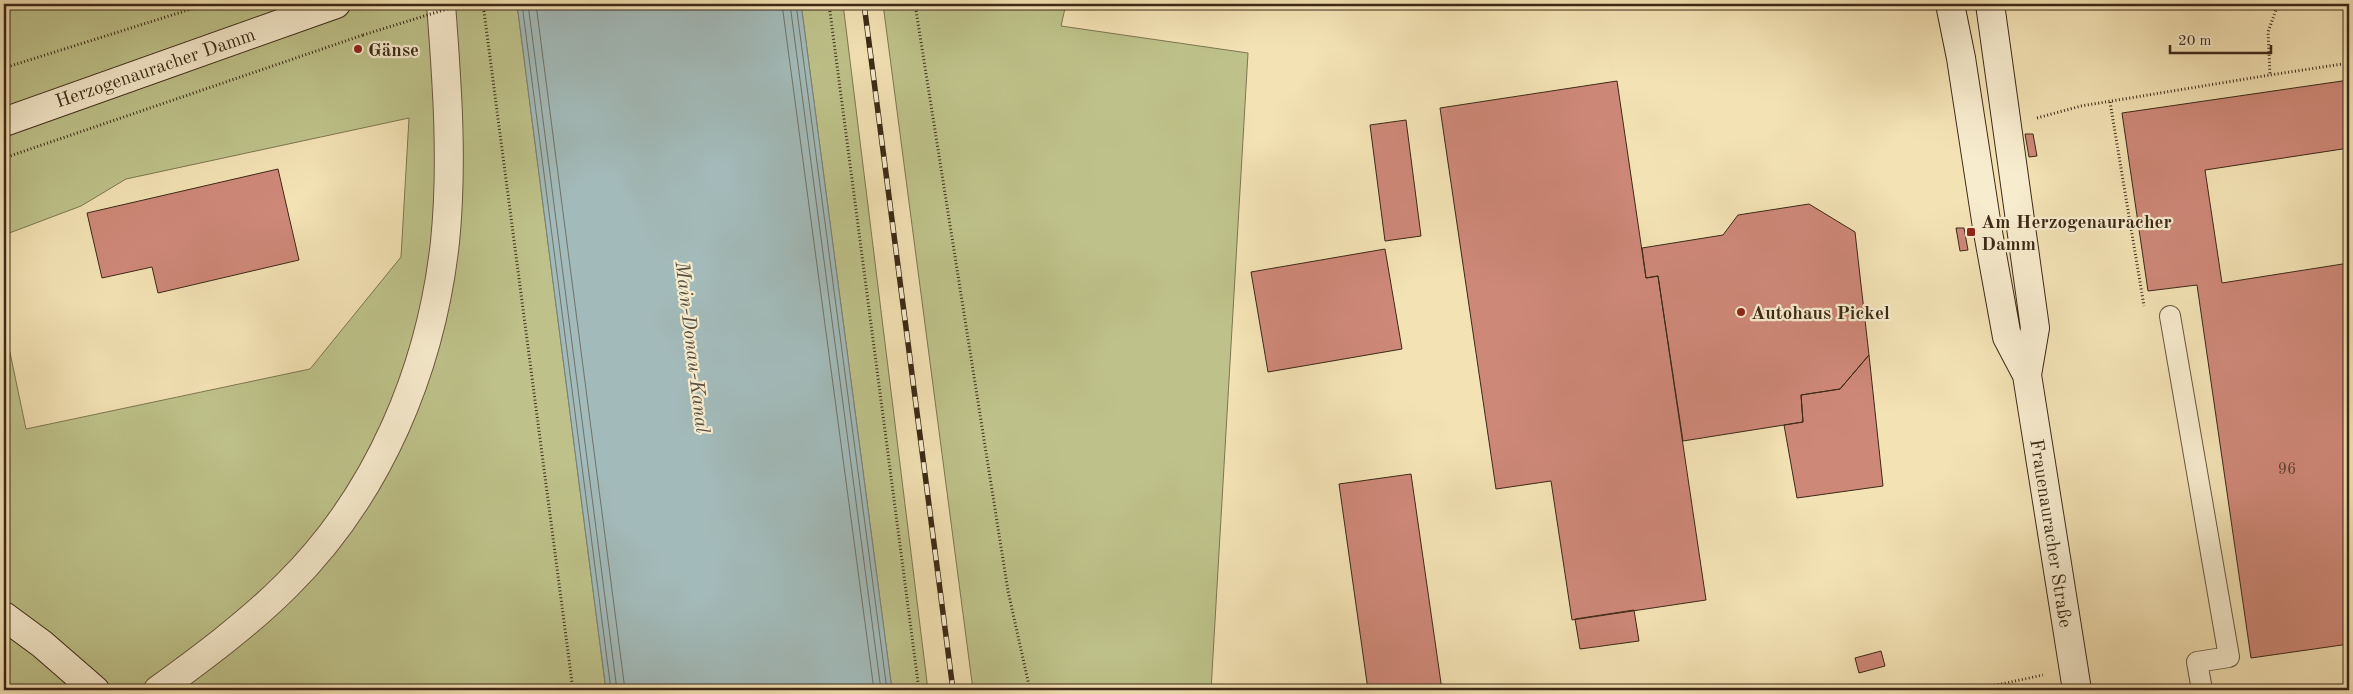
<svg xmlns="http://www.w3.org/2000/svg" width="2353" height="694" viewBox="0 0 2353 694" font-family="'Old Standard TT',serif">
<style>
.green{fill:#bec28a;stroke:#7d7650}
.water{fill:#a2bab9;stroke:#798078}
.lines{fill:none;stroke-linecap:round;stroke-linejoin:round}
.shore{stroke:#6f7268;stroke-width:1}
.building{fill:#ce8878;stroke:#3c2917}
.service-casing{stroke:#6a573e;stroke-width:22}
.tertiary-casing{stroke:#6a573e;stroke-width:30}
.secondary-casing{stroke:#3c2917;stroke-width:30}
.path{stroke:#3c2917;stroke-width:3;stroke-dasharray:1 2.5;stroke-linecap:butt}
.service{stroke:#f7ecce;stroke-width:20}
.tertiary{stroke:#f7ecce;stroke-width:28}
.secondary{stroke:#f7ecce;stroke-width:28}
.rail-casing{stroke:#3c2917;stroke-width:5.5}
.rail{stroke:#f7ecce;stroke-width:4;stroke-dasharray:11;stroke-linecap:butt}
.path-bridge{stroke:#3c2917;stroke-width:3;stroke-dasharray:1 2.5;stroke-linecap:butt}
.poi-dot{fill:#8f2418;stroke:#f7ecce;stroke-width:2}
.labels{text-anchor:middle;stroke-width:4.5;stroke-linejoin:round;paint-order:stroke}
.number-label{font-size:16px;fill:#60412f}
.poi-label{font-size:19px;font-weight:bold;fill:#3c2917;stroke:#f7ecce;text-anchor:start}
.street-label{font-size:19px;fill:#3c2917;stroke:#f7ecce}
.water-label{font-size:20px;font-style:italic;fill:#564d40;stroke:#f7ecce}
</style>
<rect width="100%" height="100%" fill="#f3e2b4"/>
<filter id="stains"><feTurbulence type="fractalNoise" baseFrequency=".004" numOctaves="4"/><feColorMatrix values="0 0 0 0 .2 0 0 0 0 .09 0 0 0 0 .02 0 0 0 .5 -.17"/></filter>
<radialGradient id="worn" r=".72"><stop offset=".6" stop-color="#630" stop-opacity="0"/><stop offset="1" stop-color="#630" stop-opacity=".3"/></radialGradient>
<path class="green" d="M4,4h513l89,686h-602v-366l22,105 284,-60 91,-112 8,-139 -283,61 -45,27 -77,29z
M801,4h42l85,686h-36z
M883,4h183l-5,22 187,27 -37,637h-238z"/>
<path class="water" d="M517,4h284l91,686h-286z"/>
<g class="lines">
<path class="shore" d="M522,4l89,686
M528,4l89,686
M536,4l89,686
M782,4l92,686
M790,4l91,686
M796,4l91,686"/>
</g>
<path class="building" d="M2349,80v68l-144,22 17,113 127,-20v381l-98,14 -54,-373 -49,6 -26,-178z
M1617,81l29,197 12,-2 48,324 -134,20 -21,-139 -55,8 -56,-381z
M1406,120l15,116 -36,5 -15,-116z
M2025,134h8l4,22 -8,1z
M278,169l21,91 -141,33 -6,-26 -50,11 -15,-65z
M1809,204l46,28 14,123 -29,34 -39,6 2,27 -120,19 -25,-165 -12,2 -4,-30 81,-13 15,-20z
M1956,228h8l4,22 -8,1z
M1385,249l17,100 -134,23 -17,-100z
M1869,355l14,131 -86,12 -13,-73 19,-3 -2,-27 39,-6z
M1411,474l31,216h-74l-29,-206z
M1634,610l5,31 -59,8 -5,-30z
M1881,651l4,15 -26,7 -4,-15z"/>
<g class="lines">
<defs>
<path id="service" d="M2170,316l59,341 -32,5 5,28"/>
<path id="tertiary" d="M158,690c44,-32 90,-66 129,-105 92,-91 144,-216 158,-343 8,-79 2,-160 -4,-238"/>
<path id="secondary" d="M1950,4l11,54 26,169 20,110 20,38
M1990,4l45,324 -8,47 50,315
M4,122l332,-118
M4,616l38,28 53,46"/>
</defs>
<use href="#service" class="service-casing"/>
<use href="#tertiary" class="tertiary-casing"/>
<use href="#secondary" class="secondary-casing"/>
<path class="path" d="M483,4l90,686
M829,4l90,686
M915,4l93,587 22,99
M2278,4l-10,28 2,43 79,-12
M4,68l203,-64
M2110,102l34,204
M2037,118l44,-12 189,-31
M4,158l359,-123
M1974,690l69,-15"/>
<use href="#service" class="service"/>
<use href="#tertiary" class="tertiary"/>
<use href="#secondary" class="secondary"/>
<defs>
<path id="rail" d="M864,4l89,686"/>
</defs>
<use href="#rail" class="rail-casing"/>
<use href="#rail" class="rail"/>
<path class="path-bridge" d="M363,35l100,-31"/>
</g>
<g class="poi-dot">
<circle cx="358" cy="49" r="5"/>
<rect x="1966" y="227" width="10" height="10" rx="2.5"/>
<circle cx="1741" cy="312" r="5"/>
</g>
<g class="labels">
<g class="number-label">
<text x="2287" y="474">96</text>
</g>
<g class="poi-label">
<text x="368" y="56">Gänse</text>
<text x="1981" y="228">Am Herzogenauracher<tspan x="1981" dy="22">Damm</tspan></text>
<text x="1751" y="319">Autohaus Pickel</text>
</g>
<g class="street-label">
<text transform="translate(155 67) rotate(-19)" y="7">Herzogenauracher Damm</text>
<text transform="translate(2052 533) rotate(81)" y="7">Frauenauracher Straße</text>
</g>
<g class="water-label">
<text transform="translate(693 347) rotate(83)" y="7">Main-Donau-Kanal</text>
</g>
</g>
<rect width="2353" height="694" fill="none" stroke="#f3e2b4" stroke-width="20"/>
<rect x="5" y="5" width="2343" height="684" fill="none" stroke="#3c2917" stroke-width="2.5"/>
<rect x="10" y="10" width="2333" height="674" fill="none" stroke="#3c2917"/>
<path d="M2170 45v8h101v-8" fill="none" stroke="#3c2917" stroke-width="2.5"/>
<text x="2178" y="45" font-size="15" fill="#3c2917" stroke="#f7ecce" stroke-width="4" paint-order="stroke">20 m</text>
<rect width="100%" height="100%" filter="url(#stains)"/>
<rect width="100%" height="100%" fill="url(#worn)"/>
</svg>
